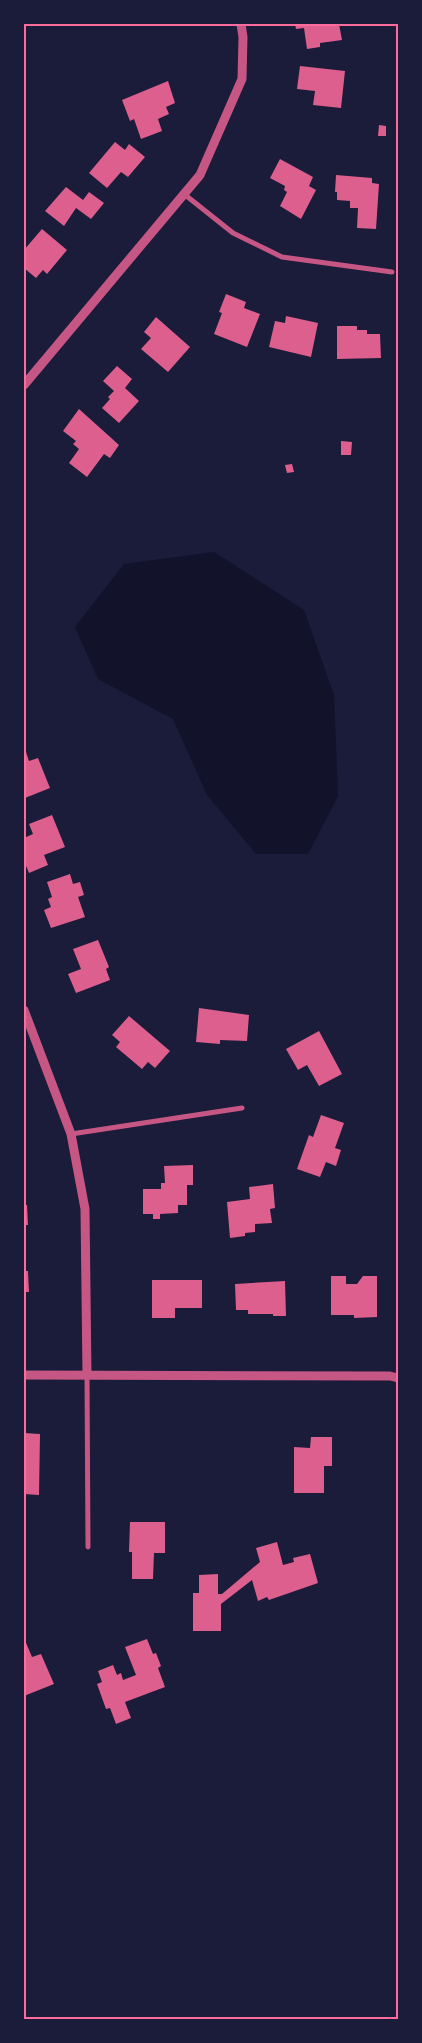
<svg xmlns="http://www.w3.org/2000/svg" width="422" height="2043" viewBox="0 0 422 2043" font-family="'Zilla Slab',serif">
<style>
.water{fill:#12122b}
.building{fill:#dd5f8e}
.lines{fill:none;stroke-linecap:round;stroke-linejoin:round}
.minor{stroke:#c65784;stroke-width:5}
.tertiary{stroke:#c65784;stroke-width:9}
.neatline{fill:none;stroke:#ff6b9d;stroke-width:2}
</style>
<rect width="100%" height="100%" fill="#1b1b3a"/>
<path class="water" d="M214,552l90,58 30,85 4,101 -30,58h-52l-49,-59 -34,-76 -75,-40 -23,-52 49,-63z"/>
<path class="building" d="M295,24h44l3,16 -22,3v4l-13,2 -3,-21 -8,1z
M300,66l45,5 -4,37 -28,-3 2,-14 -18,-2z
M168,81l7,22 -9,4 3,7 -11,5 4,12 -21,8 -7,-20 -4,2 -8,-21z
M379,125l7,1v10h-8z
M115,142l10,8 4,-6 16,13 -17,20 -7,-5 -14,16 -18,-15z
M280,159l33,18 -4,9 7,4 -15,29 -21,-13 7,-14 -3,-2 1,-4 -15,-8z
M336,175l36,3v5l7,1 -3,45 -19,-1 1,-20h-8v-7l-13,-1v-8h-2z
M66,187l17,13 6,-8 15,11 -13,16 -15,-11 -12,18 -19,-15z
M42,229l25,21 -20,24 -4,-4 -7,8 -12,-10v-18z
M226,294l20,8 -2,6 16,6 -13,33 -33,-13 8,-21 -3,-1z
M286,316l32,7 -7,34 -42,-10 6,-26 10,2z
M156,317l34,30 -22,25 -27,-23 10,-11 -7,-6z
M337,326h20v4h10v4h13l1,24 -44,1z
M117,366l15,13 -7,9 14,13 -20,22 -17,-15 8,-9 -2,-2 6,-6 -11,-10z
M79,409l40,36 -9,13 -6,-4 -17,23 -18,-14 10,-14 -6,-5 3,-3 -13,-10z
M341,441l11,1 -1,13h-10z
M292,464l2,8 -7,1 -2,-8z
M26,752l3,9 9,-3 12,30 -25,10 -1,-45z
M52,815l13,32 -21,8 4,10 -19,8 -5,-12v-23l9,-4 -4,-10z
M70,874l3,10 7,-2 4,13 -6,2 7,20 -34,11 -7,-18 7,-3 -3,-8 4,-2 -5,-15z
M98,940l11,27 -3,2 4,11 -34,13 -8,-19 13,-5 -8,-20z
M199,1008l50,7 -2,26 -27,-1v4l-24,-2z
M129,1016l41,35 -15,17 -7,-6 -6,7 -26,-22 4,-5 -8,-7z
M319,1031l23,43 -23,12 -12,-21 -9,5 -12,-21z
M321,1115l23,8 -9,25 6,2 -5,16 -10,-4 -6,15 -23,-8 12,-34 4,2z
M193,1165v20h-6v20h-9v8l-18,1v5h-7v-5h-10v-25h18v-6h4l-1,-17z
M273,1184l2,24 -5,1 2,14 -17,1v8l-10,1v3l-15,2 -3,-36 23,-3 -1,-12z
M24,1205h3l1,20h-4z
M24,1271h4l1,21h-5z
M331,1276h15v8h11l6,-8h14v41l-23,1v-3h-23z
M152,1280h50v28h-27v10h-23z
M285,1281l1,35h-13v-2h-25v-4h-12l-1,-26z
M24,1433l16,1 -1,61 -15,-1z
M311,1437h21v29h-8v27h-30v-46l16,1z
M130,1522h35v31h-11l-1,26h-21v-27h-3z
M277,1542l6,23 11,-3 -1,-4 17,-4 8,29 -49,17 -2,-3 -9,4 -6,-21 -31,24v27h-28v-38h6v-18l19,-1v20h4l38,-32 -4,-14z
M24,1638l8,19 9,-3 13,30 -30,12z
M147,1639l6,15 3,-1 5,13 -3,2 7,19 -40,15 6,16 -15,6 -6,-16 -4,1 -9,-25 5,-2 -4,-11 15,-6 4,10 4,-2 2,7 13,-5 -11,-28z"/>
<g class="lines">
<path class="minor" d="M184,194l49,39 49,24 110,15
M71,1134l171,-26
M87,1375l1,172"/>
<path class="tertiary" d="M24,385l176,-210 42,-96 1,-42 -2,-13
M24,1010l47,124 14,75 2,166
M24,1375l366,1 8,2"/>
</g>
<rect width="422" height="2043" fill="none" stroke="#1b1b3a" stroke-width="50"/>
<rect x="25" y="25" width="372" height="1993" class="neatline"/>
</svg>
